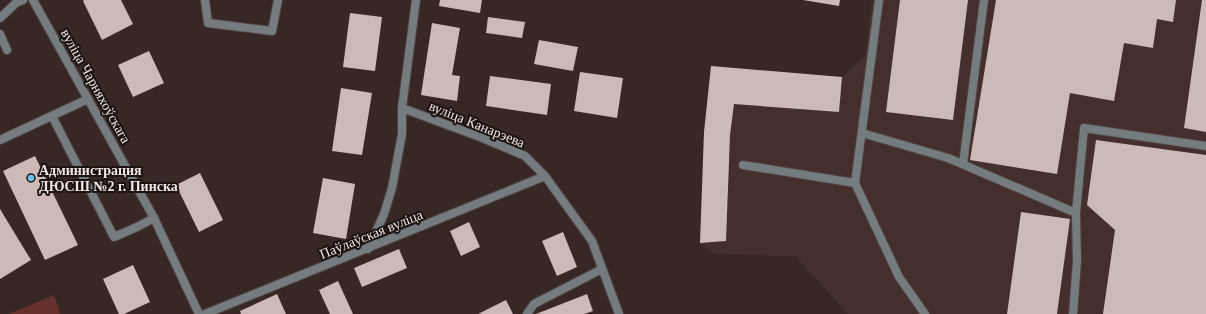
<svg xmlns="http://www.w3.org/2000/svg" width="1206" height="314" viewBox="0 0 1206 314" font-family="Georgia,serif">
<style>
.built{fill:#452f2c}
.green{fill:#66312c}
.building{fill:#cdbab7}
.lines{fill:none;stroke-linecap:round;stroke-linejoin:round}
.lane-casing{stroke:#514341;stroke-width:10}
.street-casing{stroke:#514341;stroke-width:10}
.lane{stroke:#747c7f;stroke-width:8}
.street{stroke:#747c7f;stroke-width:8}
.poi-dot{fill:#66c4ef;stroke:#1a1312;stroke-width:1.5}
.labels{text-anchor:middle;stroke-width:4;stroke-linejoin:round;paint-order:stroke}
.street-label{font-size:14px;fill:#f0e6e4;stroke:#1a1312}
.poi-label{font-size:14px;font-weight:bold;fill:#f0e6e4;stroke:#1a1312;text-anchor:start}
</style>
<rect width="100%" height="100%" fill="#372826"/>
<path class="built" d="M872,0h334v314h-358l-53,-58 -80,-2 -15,-11 4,-111 7,-66 131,11 23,-21z"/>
<path class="green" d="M54,295l6,19h-51z"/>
<path class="building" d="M84,0h37l12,24 -31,16 -19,-39z
M440,0h42l-2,13 -41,-7z
M803,0h37l-1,6z
M900,0h68l-15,120 -67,-8z
M996,0h180l-3,22 -16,-3 -4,29 -29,-5 -10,58 -44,-8 -13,81 -87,-14z
M1202,0h4v132l-22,-4z
M350,13l32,4 -7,54 -32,-4z
M488,17l37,5 -3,16 -36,-5z
M432,23l28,5 -8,47 8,1 -3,25 -36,-6z
M539,40l39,7 -5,24 -39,-7z
M149,51l15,32 -31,14 -15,-32z
M711,66l131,11 -3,35 -105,-8 -4,31 -4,106 -26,2 4,-111z
M580,72l43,6 -6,40 -43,-7z
M490,76l61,8 -4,31 -61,-9z
M341,88l31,5 -10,62 -30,-4z
M1096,140l110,15v159h-103l12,-84 -28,-25z
M35,156l43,89 -33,15 -42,-89z
M200,173l23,47 -24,12 -23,-47z
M323,178l32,6 -9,55 -33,-6z
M0,209l31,51 -31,19z
M1021,212l49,7 -13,95h-50z
M469,222l11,25 -19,9 -11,-25z
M563,232l14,35 -20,9 -15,-35z
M399,249l8,19 -45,19 -8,-19z
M133,265l17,37 -26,12h-5l-16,-35z
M338,281l15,33h-23l-11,-24z
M277,294l9,20h-45l-1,-3z
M587,294l6,17 -9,3h-48z
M506,300l7,14h-35z"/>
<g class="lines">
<defs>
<path id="lane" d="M205,0l3,23 64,8 6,-31
M879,0l-24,183 44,94 26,37
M0,18l16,-15 7,-3
M0,34l7,16
M52,116l62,121 23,-10 17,-9
M862,133l86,25 128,55 1,48 -4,53
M0,140l88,-41
M963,164l21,-164
M743,165l112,18
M1076,213l8,-85 122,18
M527,314l7,-10 68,-35"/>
<path id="street" d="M33,0l121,218 45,96
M402,108l78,29 45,19 20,20 47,65 27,73
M368,249l16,-35 8,-26 10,-54v-26l14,-108
M205,314l340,-138"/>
</defs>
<use href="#lane" class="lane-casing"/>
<use href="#street" class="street-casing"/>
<use href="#lane" class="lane"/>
<use href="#street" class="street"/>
</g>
<circle class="poi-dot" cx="31" cy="178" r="4"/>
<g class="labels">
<g class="street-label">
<text transform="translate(96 86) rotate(61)" y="5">вуліца Чарняхоўскага</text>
<text transform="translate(477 124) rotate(22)" y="5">вуліца Канарэева</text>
<text transform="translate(371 234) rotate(-22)" y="5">Паўлаўская вуліца</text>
</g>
<g class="poi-label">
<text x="39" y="175">Администрация<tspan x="39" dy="16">ДЮСШ №2 г. Пинска</tspan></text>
</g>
</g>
</svg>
